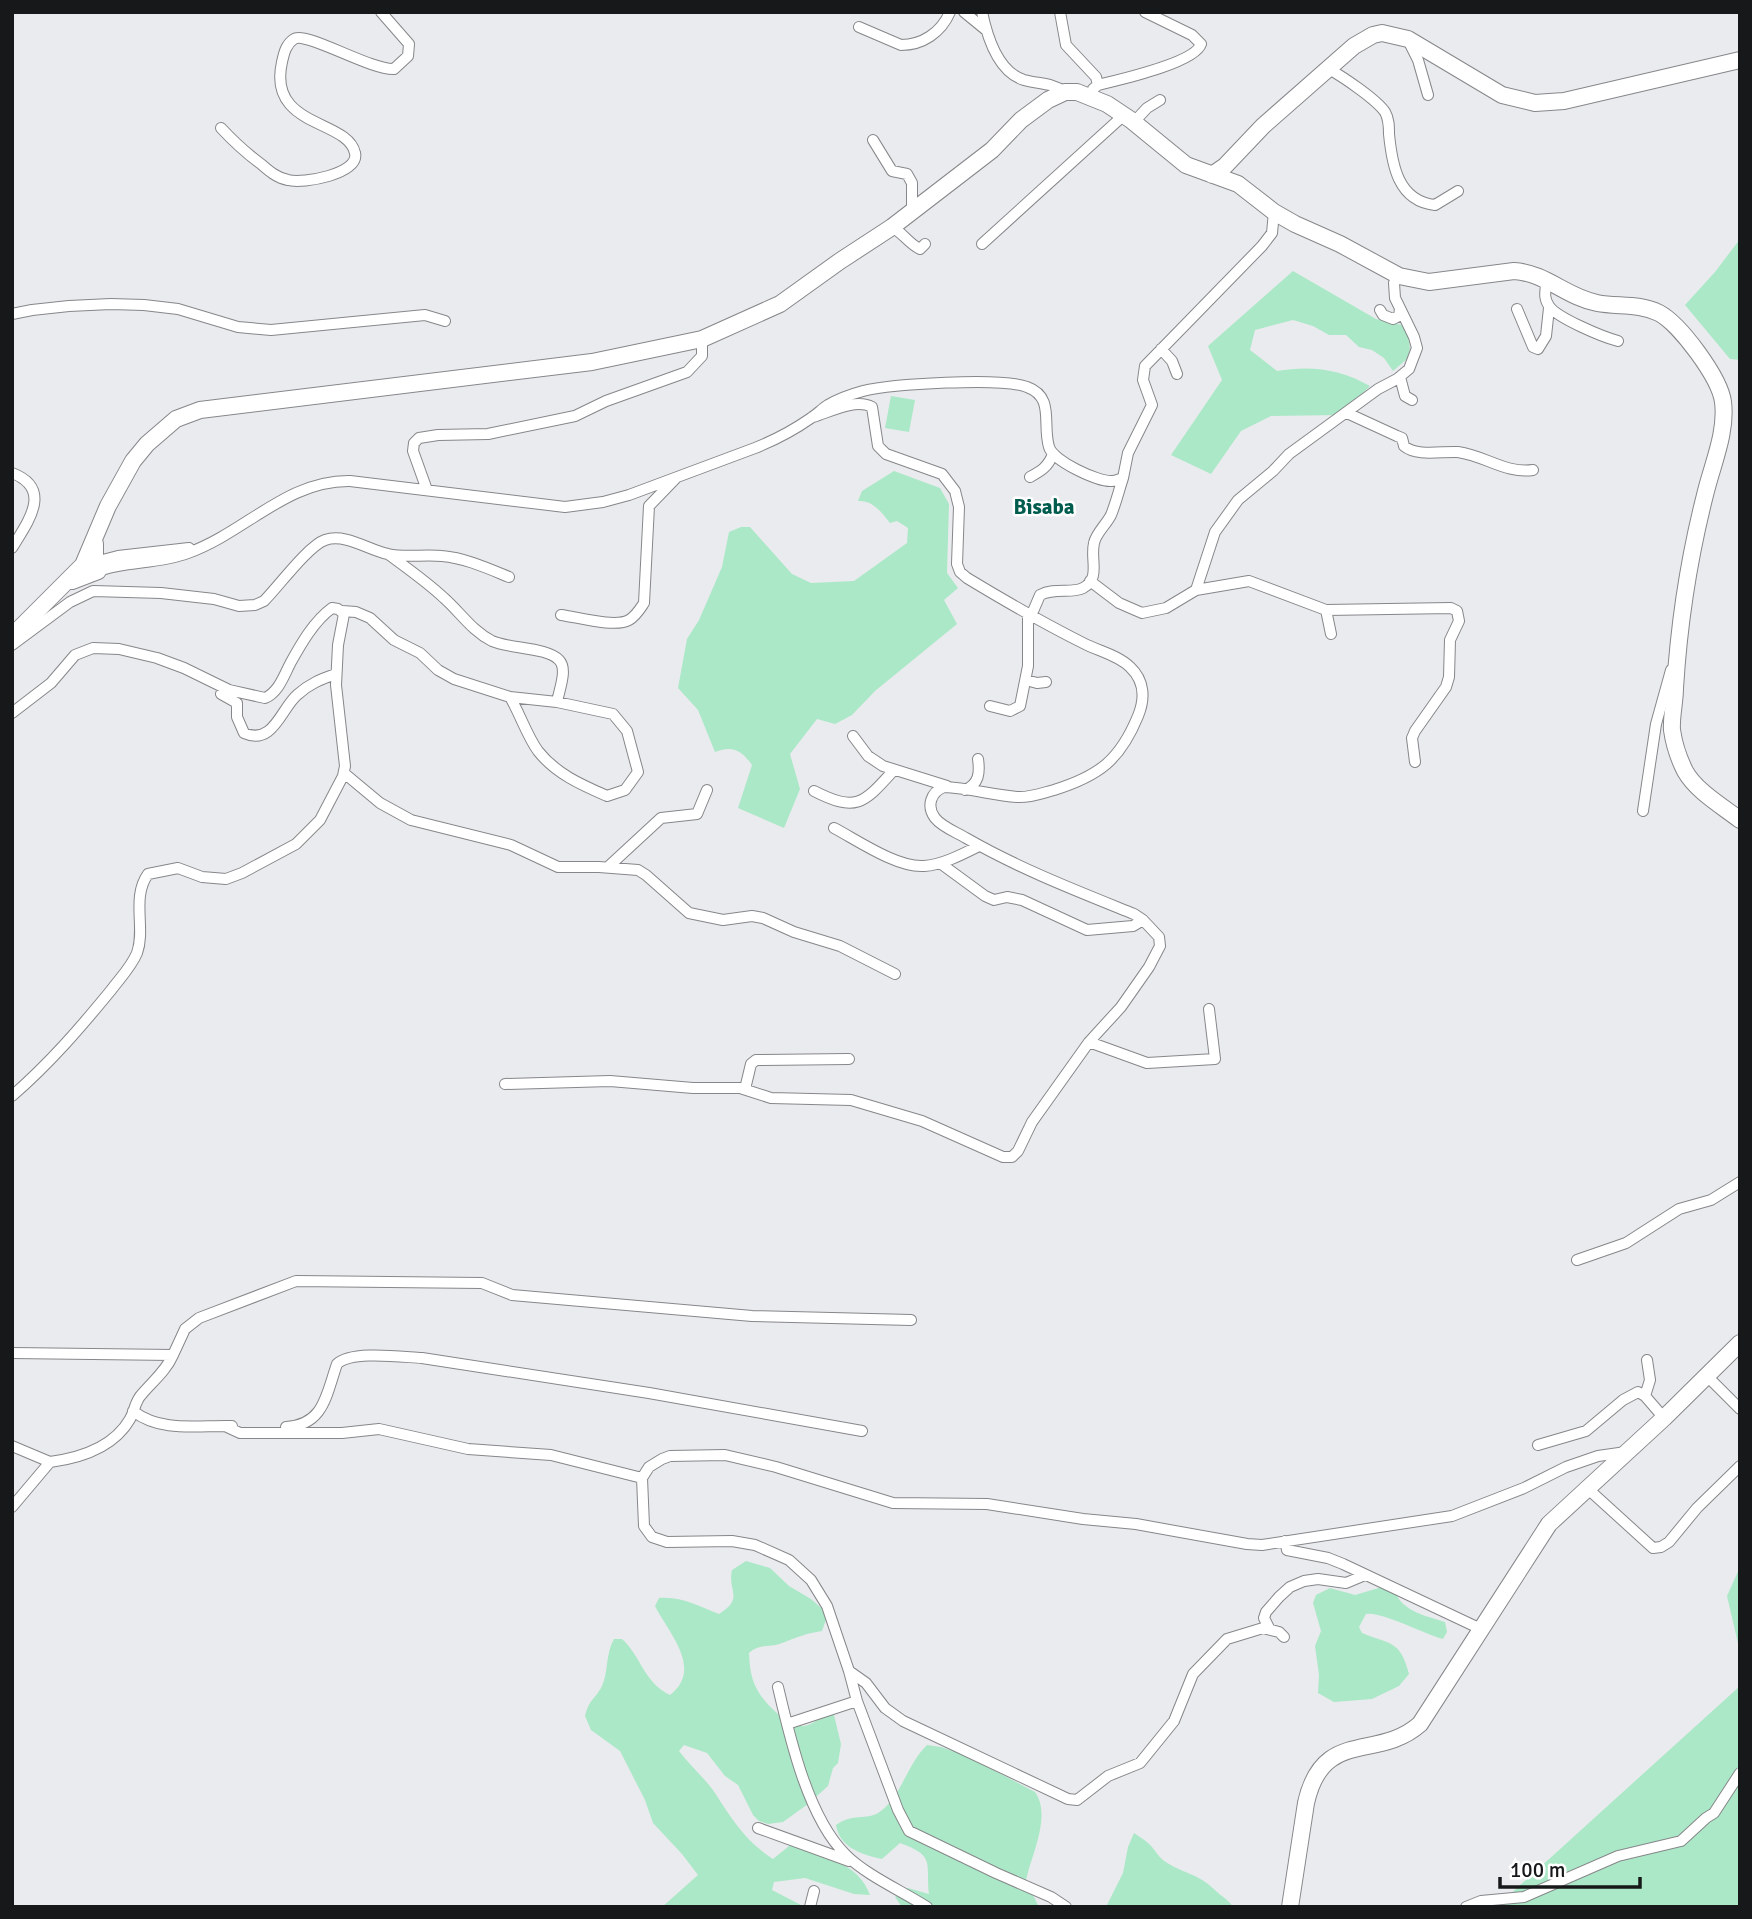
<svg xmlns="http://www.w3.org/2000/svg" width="1752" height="1919" viewBox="0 0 1752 1919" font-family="Signika,sans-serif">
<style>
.green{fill:#abe8c7}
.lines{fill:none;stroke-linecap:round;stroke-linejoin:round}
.street-casing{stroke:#86878a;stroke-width:12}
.secondary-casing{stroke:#86878a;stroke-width:18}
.street{stroke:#fff;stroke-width:10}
.secondary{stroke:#fff;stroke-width:16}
.labels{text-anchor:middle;stroke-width:5;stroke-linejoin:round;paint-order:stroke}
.quarter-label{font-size:21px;font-weight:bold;fill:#005d4d;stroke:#fff}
</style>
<rect width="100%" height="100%" fill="#eaebee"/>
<path class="green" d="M1740,239v121l-10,-1 -45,-54 30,-33z
M1293,271l83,48 26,6 6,9 2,15 -3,10 -14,12 -9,-13 -12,-8 -13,-3 -13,-12h-17l-16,-9 -20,-6 -38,10 -5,20 27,21c34,-6 64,-2 93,15l-30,29 -69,1 -30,15 -30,43 -40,-19 51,-75 -14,-34z
M891,396l24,4 -6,32 -24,-4z
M894,471l46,17 9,16 -2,69 11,15 -14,12 13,24 -82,67 -23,24 -17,9 -18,-5 -27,35 10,35 -16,39 -46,-20 14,-43c-10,-14 -19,-20 -37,-13l-17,-42 -20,-22 9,-49 12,-19 23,-53 7,-35 12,-5h9l42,47 19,9 43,-2 53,-38 1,-15 -11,-7 -7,2c-9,-11 -17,-23 -32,-22l4,-10z
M746,1561l24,7 19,18 22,13 17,15 -6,17c-15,2 -27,7 -40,12 -12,5 -22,0 -33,10 1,30 8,42 30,62 7,6 15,12 25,11 12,-2 18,-13 30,-11l7,29 -3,19 -5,5 -5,18 -20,18 -25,18 -15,2 -9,-3 -6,-6 -15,-30 -13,-9 -18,-23 -23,-8 -5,6c11,15 26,27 36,42 16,25 32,50 58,66l16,-13h5c30,11 64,16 76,49l-16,-1 -49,-16 -31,4 -2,8 33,17h-143l36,-32 -16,-21 -29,-31 -8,-23 -25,-49 -29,-21 -6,-14c4,-16 9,-16 16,-28 8,-15 4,-34 13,-49h8c19,17 22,44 48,56 34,-26 -2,-63 -15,-89l4,-8c22,-2 40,8 60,16 26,-16 8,-23 13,-44z
M1740,1567v85l-13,-56z
M1382,1587l13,5c8,20 32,24 50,30l2,10 -4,7c-19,-5 -62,-28 -77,-25l-7,13 3,6c28,12 38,6 47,41l-10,12 -27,13 -38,3 -16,-9 1,-18 -4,-29 6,-15 -8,-28 3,-8 14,-7 25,7z
M1740,1686v221h-244z
M927,1745l14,2 26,9 68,36c17,24 -4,63 -9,89l13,26h-137l-7,-10 13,-9 21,6c-3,-33 6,-38 -29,-51l-18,16c-20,-4 -43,-12 -46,-34 17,-12 30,-5 42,-12 22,-13 29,-49 49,-68z
M1134,1833c4,3 10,6 14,10 6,5 9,12 15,17 19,14 34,12 53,31 6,6 12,8 17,16h-127l17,-34 5,-26z"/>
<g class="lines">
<defs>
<path id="street" d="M964,12l22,18
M982,12c5,24 16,60 42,68 15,4 29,3 41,12
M1060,12l6,33 30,32 2,8 -5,4
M859,27l42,18c21,0 40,-12 49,-33
M1409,42l9,18 10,35
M1329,69c14,8 47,30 56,43 4,7 4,14 4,22 3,31 9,67 46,71l23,-14
M1098,85c20,-5 97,-22 103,-41l-9,-9 -47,-23
M1134,122l13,-14 13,-8
M221,128c13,14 25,25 40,36 8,7 16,14 27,16 15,4 72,-6 67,-27 -7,-34 -88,-25 -73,-91 2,-9 4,-18 12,-23 12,-8 76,31 100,30l14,-13 1,-12 -28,-32
M873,140l19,31 15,3 5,9v28
M892,227c11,6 17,17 28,22l5,-5
M982,244l142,-129
M1540,278l6,7c-1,8 -2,14 3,21 8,12 54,31 69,35
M1517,309l16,38 5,2 8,-13 3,-28
M1380,310l3,5 10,4 6,-3 1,-7
M12,314l20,-4 37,-4 42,-2 33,1 34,4 60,18 33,3 154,-15 20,6
M1161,349l11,12 5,13
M1400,377l5,19 7,4
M1347,413l50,23 5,2 2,8c13,11 38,5 54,6 28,4 48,22 75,18
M12,473c42,16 15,50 0,75
M1030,477c11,-6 18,-10 23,-23
M427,490l-14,-39 1,-8 5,-5 19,-3 50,-1 87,-18 31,-15 81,-29 15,-16v-17
M388,554c19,14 39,28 56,44 16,14 28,33 48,43 18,8 55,6 67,19 9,9 0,30 -2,42
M95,562l23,-6 71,-8
M98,571c29,-10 61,-7 90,-18 58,-21 99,-73 162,-72l215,26 38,-5 26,-7 126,-47c20,-8 39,-18 56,-30 6,-4 11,-9 17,-13 10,-6 24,-11 35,-14 28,-7 139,-14 164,-4 28,10 15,37 22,60 4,14 49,35 63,34 4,0 7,-2 11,-3l5,-25 24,-48 -9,-25 2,-14 117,-120 10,-13 2,-21
M1090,581l29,22 23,10 24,-5 30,-18 19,-58 23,-32 35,-29 16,-17 89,-65 19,-10 12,-10 8,-21 -3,-11 -19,-39 -1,-15 5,-7
M1196,590l53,-9 77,29 125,-2 6,3 2,10 -9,19 -1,37 -3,10 -31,44 -3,7 3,24
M1326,610l5,24
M342,611l14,1 14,6 24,22 26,13 18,17 16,9 56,18 47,5 56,12 14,17 11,41 -13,18 -18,6c-25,-11 -51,-22 -69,-45 -11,-15 -18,-37 -28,-54
M561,615c16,2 54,13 68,5 7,-4 11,-11 15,-17l5,-97 27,-28
M1031,616l9,-21c15,-8 32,-1 43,-7 18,-10 7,-28 11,-45 2,-10 12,-18 17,-28 5,-12 8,-25 12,-37
M12,645l58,-43 23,-11 68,2 53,6 25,7 16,-1 9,-4c14,-14 44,-55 61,-61 21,-7 43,10 63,14 17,4 36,0 54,2 23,2 45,12 67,21
M1026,680l11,3 9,-1
M221,694l16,9v14l7,16c29,13 37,-24 53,-38 12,-11 24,-16 39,-21
M990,706l20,5 10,-5 8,-40v-52
M12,713l39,-30 24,-28 18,-7 26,1 38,9 27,10 45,22 36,8c14,-6 19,-23 26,-36 10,-18 23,-41 41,-54l6,1 6,5 -6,31 -2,40 9,81 -2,10 -23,44 -24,24 -54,29 -16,6 -24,-2 -24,-9 -30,6c-17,24 -2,54 -11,79 -6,14 -16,24 -25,36 -31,38 -62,74 -100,107
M853,736l15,20 15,10 64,20
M344,773l36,30 31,17 100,25 47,22h41l39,3 8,5 43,38 34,7 29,-4 11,2 31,14 46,14 55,28
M965,790c14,-6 15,-17 13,-31
M814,791c43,22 50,12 80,-21
M1643,811l13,-87 15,-54
M834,828c23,12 63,40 90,38 18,-1 39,-12 55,-20
M940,863l45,33 9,4 13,-3 15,3 65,30 46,-4 10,-6
M608,867l53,-49 36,-4 10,-24
M1089,1042l58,21 68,-4 -6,-50
M505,1084l105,-3 83,7h47l31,10 80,2 71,21 81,36h9l6,-6 14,-29 57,-80 32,-35 28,-40 11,-21 -1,-9 -16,-17 -9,-6c-57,-23 -114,-45 -168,-76 -10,-6 -24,-11 -31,-20 -9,-12 -4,-26 9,-31 24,1 49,8 73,10 13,1 25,-4 37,-7 45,-14 66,-30 84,-74 7,-17 7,-35 -8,-49 -12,-12 -32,-16 -47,-24 -40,-20 -78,-42 -116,-65l-7,-6 -3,-8 2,-57 -4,-16 -13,-17 -56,-20 -8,-8 -6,-39c-17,-9 -42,5 -59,10
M745,1089l6,-25 5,-4 93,-1
M1577,1260l49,-17 53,-34 32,-9 29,-18
M12,1353l161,2c-7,16 -20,26 -31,39 -7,7 -7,16 -12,25 -16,28 -50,39 -80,43
M173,1355l12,-26 14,-11 97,-37 186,2 30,12 240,21 159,4
M1707,1376l33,33
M1645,1396l5,-16 -3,-20
M133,1411c28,22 66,14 99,15
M225,1426l15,7h102l37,-4 89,20 83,6 91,23 7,-11 13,-8 8,-3 55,-1 51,12 117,36 94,1 96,15 53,5 111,20 15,1 190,-29 72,-28 42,-21 32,-11 28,-4
M286,1427c38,-2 40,-32 51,-63 14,-14 65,-7 85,-6l227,35 213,38
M1538,1445l48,-14 37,-31 15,-8 7,4 19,22
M12,1446l38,16 -38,45
M642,1478l2,48 8,11 15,5 65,-1 23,4 34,15 22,20 16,26 22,65 8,30 41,109 11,21 87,42 55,24 15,10
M1587,1488l66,60 8,-1 8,-5 28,-34 43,-42
M1285,1541l2,9 41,8 15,6 140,66
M1269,1628l-5,-10 2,-6 13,-15 11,-10 14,-6 14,-2 28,4 19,-8
M849,1671l17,12 19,25 18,13 165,78 9,1 31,-24 32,-13 34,-42 19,-47 34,-35 36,-11 16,4 5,5
M778,1687c12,51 30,131 68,168 20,20 56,36 81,52
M787,1724l70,-23
M758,1828l91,33
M810,1907l4,-16
M1466,1907l15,-6 43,-4 94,-41 63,-15 25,-23 8,-5 26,-40"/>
<path id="secondary" d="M1212,175l13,-9 38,-40 91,-80 19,-11 9,-2 26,6 94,56 33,8 29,-2 176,-41
M72,581l26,-10 -3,-9v-18
M12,636l71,-71 25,-59 25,-45 14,-17 29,-25 24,-9 392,-48 110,-23 78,-35 60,-43 52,-34 100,-77 29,-30 27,-20 17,-8h12l30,12 24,16 55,45 52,19 36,28 21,12 45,20 59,32 30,6 85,-11c32,2 52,26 83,32 21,4 42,0 62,10 21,11 61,65 64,89 4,31 -11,63 -18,93 -16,63 -26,128 -30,193 0,14 -4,29 -3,42 2,14 7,29 13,41 11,20 37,35 55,49
M1290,1907l16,-104c17,-76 71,-41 114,-79l129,-200 115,-106 76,-75"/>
</defs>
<use href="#street" class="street-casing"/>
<use href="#secondary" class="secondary-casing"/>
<use href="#street" class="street"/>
<use href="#secondary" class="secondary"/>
</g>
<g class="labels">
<g class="quarter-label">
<text x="1044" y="514">Bisaba</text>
</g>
</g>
<rect width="1752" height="1919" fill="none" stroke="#171819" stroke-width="28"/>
<path d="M1500 1877v10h140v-10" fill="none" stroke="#171819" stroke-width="3.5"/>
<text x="1510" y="1877" font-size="21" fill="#171819" stroke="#ffffff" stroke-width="5" paint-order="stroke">100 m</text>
</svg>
